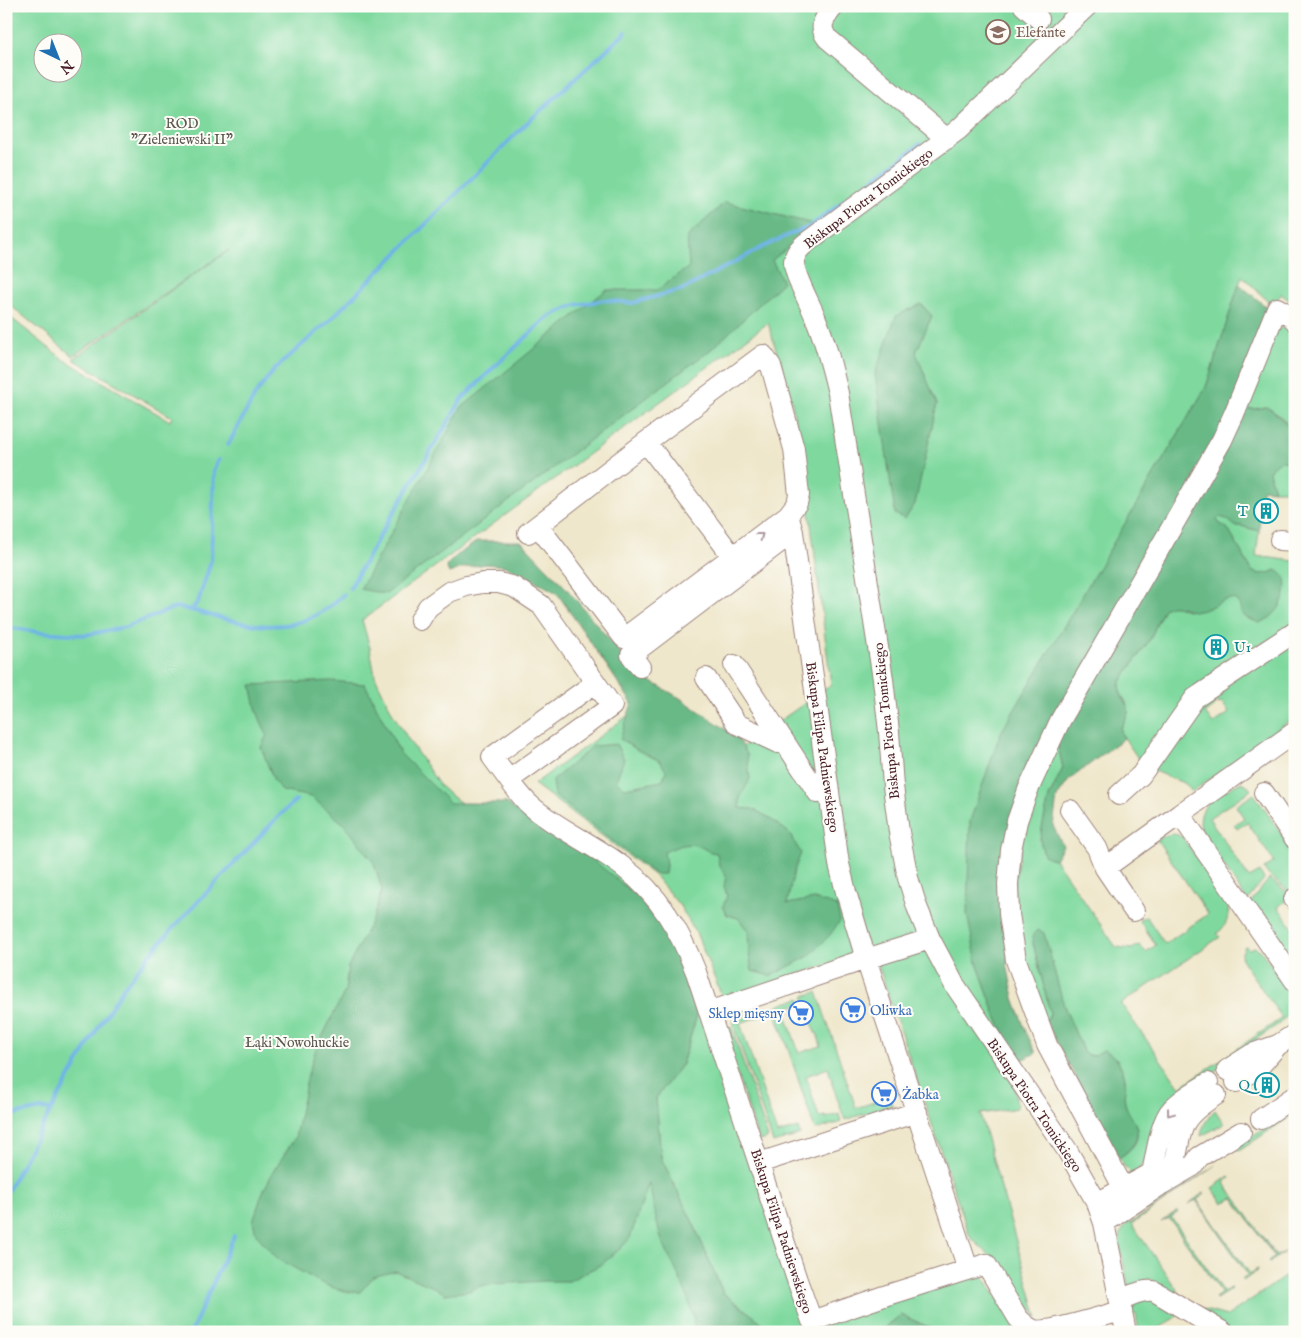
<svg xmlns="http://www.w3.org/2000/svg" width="1301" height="1338" viewBox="0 0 1301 1338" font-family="'IM FELL English',serif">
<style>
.green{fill:#7fd99f;stroke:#647c65;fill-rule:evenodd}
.forest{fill:#67b986;stroke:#586c58}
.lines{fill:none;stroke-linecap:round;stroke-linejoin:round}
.stream{stroke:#70b4e6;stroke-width:4}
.minor-casing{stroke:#9c837b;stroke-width:22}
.minor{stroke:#fff;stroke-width:20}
.oneway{stroke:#ae9aa0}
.labels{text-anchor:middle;stroke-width:4;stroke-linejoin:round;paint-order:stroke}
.education-label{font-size:14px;fill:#785e54;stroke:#fdfcf7;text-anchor:start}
.park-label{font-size:14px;fill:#5a574e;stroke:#fdfcf7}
.street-label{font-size:14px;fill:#4a1f2b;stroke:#fdfcf7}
.culture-label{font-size:14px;fill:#0d838f;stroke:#fdfcf7;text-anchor:end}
.shop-label{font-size:14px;fill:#366cbe;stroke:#fdfcf7;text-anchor:start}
</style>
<rect width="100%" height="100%" fill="#fdfcf7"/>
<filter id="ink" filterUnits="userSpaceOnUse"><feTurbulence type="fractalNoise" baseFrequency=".02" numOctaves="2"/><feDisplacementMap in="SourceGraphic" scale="10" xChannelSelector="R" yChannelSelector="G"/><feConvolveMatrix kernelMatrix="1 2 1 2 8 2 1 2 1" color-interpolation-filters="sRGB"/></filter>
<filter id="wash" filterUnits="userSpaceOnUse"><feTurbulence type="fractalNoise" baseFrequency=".0096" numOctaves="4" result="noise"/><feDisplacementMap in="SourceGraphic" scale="20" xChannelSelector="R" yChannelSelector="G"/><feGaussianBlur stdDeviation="1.12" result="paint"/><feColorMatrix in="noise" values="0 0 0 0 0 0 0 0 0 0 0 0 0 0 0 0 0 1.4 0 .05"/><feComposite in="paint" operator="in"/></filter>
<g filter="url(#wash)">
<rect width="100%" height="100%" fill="#efe7cb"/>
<path class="green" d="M6,6h1289v299l-14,-11 -8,12 -31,-30 -36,111 -165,280 -64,296 19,53 15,33 6,59 -37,6 58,204 -39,-54 -29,-27 -97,-287 -150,49 -26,-64 -17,-29 -25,-30 -121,-92 129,-94 79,57 89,-62 -22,-176 -17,-107 -24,-79 -406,297 8,28 5,28 4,9 14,29 17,28 30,44 9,8 19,14 37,14 33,-3 71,46 19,20 16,39 -10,35 30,220 32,150 -2,3h-688v-1018l57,45 107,62 2,-4 -99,-58 156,-109 -156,106 -67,-54zM42,42h30v30h-30z
M1288,326l3,2 4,4v96l-2,1 -6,-5 -7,-8 -14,-9 -11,2h-13l33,-78 5,-3z
M1282,461l13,2v27h-21l-3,-9 -2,-10 6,-8z
M1219,517c7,1 11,4 16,9h6l18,5 -3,25 38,5 1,-4v70l-37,19 -115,120 -22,-33v-5l7,-15 -2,-11 -6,-10v-9l30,-44 13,-29c11,-11 15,0 26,0 7,0 33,-9 40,-12 8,1 11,5 12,13l35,-41c-9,4 -14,5 -23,2l-26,-44 -8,-5 -2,-3z
M1295,636v81l-103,75 -6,-8 -37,-15 58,-76 8,13 -10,7 8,11 16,-11 -7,-11 -4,2 -8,-12z
M1057,742l6,26 -14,29 -9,43 2,8 8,10 5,1 61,88 16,2 7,-4 7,7 10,-7 -17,-25 7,-4 19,28 43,-30 -51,-74c9,-5 15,-9 25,-3l44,63c5,14 2,24 -9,34l3,3 -99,67 59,83 41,-27 3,5 -48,32 -32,65 -6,9 -13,5 5,-3v-2l-6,-5 -5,-8c7,-5 16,-11 18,-20 3,-13 -9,-22 -12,-33 -1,-5 -1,-10 0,-16 2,-13 -3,-22 -11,-32l-26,-1 -5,-5 -19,-45 -31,-63 17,69 -1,6 -4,2 -22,-61 -9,-74 12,-66z
M1241,782l5,2 5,6 -42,28 40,60 11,-6 4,7 -17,22 -46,-71c-6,-28 20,-36 40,-48z
M1254,794l41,60v44c-10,-13 -23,-16 -31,-29l10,-7 -27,-40 -10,7 -3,-4 10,-7 -8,-12z
M1269,879l18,13 4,5 -13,10 17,24v39l-46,-66z
M1245,946h1l3,3 5,-2 6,3c6,7 11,15 16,23 12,18 24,32 4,50l-53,36 -2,-2 57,-39 -39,-56 -2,-7z
M817,992l39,116 34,-11 2,8 -47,15 -14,-39h1l-4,-13 -22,8 13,41 6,-1 1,2 13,-4 2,8 -26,8 -41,-123 26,-9 2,5 -13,4 1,3 -5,2 14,41 22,-7 -4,-13h-2l-3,-11 1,-1 -9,-25z
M697,1004l4,2 105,324 175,-57 39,59h-80l-39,-17 -22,17h-77l-37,-7 -42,-32 -29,-68 -33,-67 -5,-60 26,-34 15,-49z
M759,1012l2,4 -21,7 37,111 21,-6 2,7 -27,8 -41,-122z
M731,1026l37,112 -9,3 -37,-112z
M1295,1104v9l-56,38 -2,-2 3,-2 2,-7 3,-2 2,2 19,-12z
M1215,1110l9,14 -23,12c1,-10 7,-19 14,-26z
M1216,1165l-84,59 54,79 8,4 33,9 68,-46v62h-63l-58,-34 -22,-18 -4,-1c-6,3 -12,8 -20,7l-8,-41c-1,-9 2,-17 9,-23l2,1z
M1229,1176l1,1 -6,5 52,74 8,-4 -15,11 -1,-1 7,-5 -42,-59 -10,5 -11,-15z
M1204,1193v1l-7,6 53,74 7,-5 1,1 -15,11 -1,-1 6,-5 -52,-75 -8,4z
M1177,1211l1,1 -7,5 53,75 6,-4 2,1 -16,10 -1,-1 7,-5 -53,-75 -8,4z
M1146,1297l31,18v2l-24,15h-14l-3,-18h-3l-1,-3 5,-9z"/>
<path class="forest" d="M725,202l93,23 -46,35 11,22 -69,65 -328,247 -26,-5 101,-181 145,-118h51l32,-23 -2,-30z
M1239,284l31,26 -39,103 -208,376 -16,175 7,34 12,34 10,21 -17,8 -8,-12 -15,-33 -19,-53 -10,-49 3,-93 30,-87 206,-347z
M921,304l11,12 -16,37 21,51 -22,100 -10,15 -10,-5 -20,-140 21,-58z
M1266,407c11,5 17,15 27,22l2,-1v35c-14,-2 -16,-5 -26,8l2,10 3,9 -12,-1 -3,42 -18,-5h-6c-5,-5 -9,-8 -16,-9l-2,3 2,3 8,5 26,44c9,3 14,2 23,-2 18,7 8,35 -3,45 -4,4 -9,6 -14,8 -6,-3 -14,-4 -17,-10 -3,-4 -1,-10 -7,-13 -8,-5 -25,10 -36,11 -13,2 -24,-12 -36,-1l-13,29 -30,44v9l8,16v5l-7,15v5l3,5 -55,42 -12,17 -4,29 10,20 -8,13 -5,-1 -6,-3 -4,-15 2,-13 7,-30 14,-29 -6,-26 185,-333h13z
M477,541h44l45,47 53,63 15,21 46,26 57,39 10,17 3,25 -10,19v10l13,1 15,8 20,15 13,21 -7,18 -7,33 27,-5 23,7 3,15 -11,15 -20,20 -38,20 -19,-5 -3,-18 -1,-22 -10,-13 -11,-3 -4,-9 4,-10 -3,-10 2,-10 -7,-11 -2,-12c-11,-1 -10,-4 -19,-7 -11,-5 -24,2 -34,6l2,13 -1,9h-10l-100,-78 -2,-16 40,-34 23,-2 8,15 -8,22 9,7 37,-7 4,-10 -6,-10 -21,-10 -19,-12 12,-36 -75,-110 -32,-18 -20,-9 -19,-2 -24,4 -13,5 -3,-7 9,-9z
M331,681l34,3 35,69 50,50h57l23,18 63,39 44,36 30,36 30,83 -15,49 -26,34 5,60 33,67 29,68 42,32 37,7h-110c9,-18 -22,-72 -30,-91 -6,-17 -9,-40 -13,-58l-19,55 -9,10 -19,16 -33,17h-25l-50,3 -13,2 -12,5 -24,3 -9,-6 -41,-17 -22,6 -13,15h-13l-22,-7 -45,-25 -9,-8 -15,-18 -3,-13 9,-27 12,-24 21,-32 13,-64 8,-25 29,-58 3,-24 25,-49 9,-28 -8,-27 -30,-39 -33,-27 -29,-6 -8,-10 -13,-34 6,-12 -10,-23 -6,-27z
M1039,930l5,3 20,73 19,45c9,8 11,4 21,-1 11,4 20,18 21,30 1,8 -2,15 0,23 2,11 14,20 12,32 -1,10 -10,17 -18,23l-74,-138 4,-2 1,-6 -17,-69v-9z
M901,1315l39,17h-61z"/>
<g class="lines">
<path class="stream" d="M228,445l27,-50 20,-26 55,-49 197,-197 99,-91
M350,588l30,-53 82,-136 32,-32 54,-50 27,-12 30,-5 27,3 52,-14 79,-42 30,-14 16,-6 111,-83
M191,610c39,10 83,26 121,7 12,-5 22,-14 32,-23
M6,627l32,5 47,3 41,-8 50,-20 15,3 7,-8 13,-41 3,-92 5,-9
M6,1116l36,-7 9,1
M6,1194l45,-84 48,-84 25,-39 26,-33 24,-27 105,-111 17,-16
M191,1332l43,-96"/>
</g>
</g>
<g filter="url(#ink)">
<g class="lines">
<defs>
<path id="minor" d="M834,6c-8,11 -17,19 -7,32l120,101
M1024,6l15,13
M1087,6l-129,124 -151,112c-6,5 -12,10 -13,19 -1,13 17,44 22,58 10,24 16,49 22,74l45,286 6,53 4,54 6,46 9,46 9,29 13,32 24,45 113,166 30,53 7,20 22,109
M646,442l87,115
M538,526l86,112 164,-123
M528,533l118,-91 117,-87 8,11 23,83 5,46 -2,8 -9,12 5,17 46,332 7,28 20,67 102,310
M1280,540l15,1
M420,620l8,-13 21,-15 17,-6 17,-3h16l15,4 27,18 71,101 -103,74c7,9 13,18 22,26 28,24 63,38 92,61 36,27 57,64 73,105l101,308 15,41 72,-25 102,-32 32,54c5,5 10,10 16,12 15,4 70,-15 88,-19
M734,665l84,128 11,-2
M640,667l-9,-12 162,-123
M706,678l31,46 41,19 5,-3
M1295,732l-115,82 115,167
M509,780l-17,-23 103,-74
M1264,793l31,46
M1119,795l22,-20 54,-77 100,-66
M1070,810l27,38 8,20 29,43
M1105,868l75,-54
M1294,899l1,1
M709,1012l157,-53 64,-20
M1227,1070l25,-16 26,-9 17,-11
M1236,1082l23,-15 18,-21
M1261,1119l34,-23
M759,1163l158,-51
M1162,1184c5,-6 10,-12 12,-20 5,-14 4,-30 12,-43 7,-11 19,-19 30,-26
M1124,1189l-77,-144 -31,-85 -7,-46 -1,-30 3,-34 6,-29 11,-31 32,-69 162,-281 12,-26 43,-106 13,7 5,6
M1097,1203l55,-30c4,-17 8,-52 20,-64 10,-11 24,-18 36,-26
M1104,1223l58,-39 31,-18 6,-9 42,-25
M1120,1299c11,-3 22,-10 34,-8l69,41"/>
</defs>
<use href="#minor" class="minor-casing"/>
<use href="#minor" class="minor"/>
</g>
<defs><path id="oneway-chevron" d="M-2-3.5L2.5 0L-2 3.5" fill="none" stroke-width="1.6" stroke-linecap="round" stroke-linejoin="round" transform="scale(1.25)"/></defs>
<g class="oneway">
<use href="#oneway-chevron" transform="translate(760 536) rotate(-37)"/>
<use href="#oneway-chevron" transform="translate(1170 1113) rotate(127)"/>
</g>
</g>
<defs>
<symbol id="school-ring" viewBox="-11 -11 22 22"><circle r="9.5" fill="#fdfcf7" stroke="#8d6e63" stroke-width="1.5"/><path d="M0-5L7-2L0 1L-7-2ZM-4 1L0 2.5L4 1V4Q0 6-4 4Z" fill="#8d6e63"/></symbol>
<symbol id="building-ring" viewBox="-11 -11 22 22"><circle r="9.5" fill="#fdfcf7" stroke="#0f9aa8" stroke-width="1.5"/><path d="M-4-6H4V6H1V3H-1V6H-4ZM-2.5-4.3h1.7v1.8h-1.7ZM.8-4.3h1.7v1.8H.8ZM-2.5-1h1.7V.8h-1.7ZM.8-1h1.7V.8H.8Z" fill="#0f9aa8"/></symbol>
<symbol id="supermarket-ring" viewBox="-11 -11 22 22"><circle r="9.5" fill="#fdfcf7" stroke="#3f7fe0" stroke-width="1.5"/><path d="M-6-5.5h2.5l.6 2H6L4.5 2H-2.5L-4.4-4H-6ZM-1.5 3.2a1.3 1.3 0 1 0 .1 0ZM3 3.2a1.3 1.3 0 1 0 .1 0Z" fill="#3f7fe0"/></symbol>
</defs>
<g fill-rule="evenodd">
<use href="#school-ring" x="984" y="18" width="28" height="28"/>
<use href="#building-ring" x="1252" y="497" width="28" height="28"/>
<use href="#building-ring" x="1202" y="633" width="28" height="28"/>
<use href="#supermarket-ring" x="839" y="996" width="28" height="28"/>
<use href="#supermarket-ring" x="787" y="999" width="28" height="28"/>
<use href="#building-ring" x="1253" y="1071" width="28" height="28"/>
<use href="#supermarket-ring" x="870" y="1080" width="28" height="28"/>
</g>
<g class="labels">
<g class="education-label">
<text x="1016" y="37">Elefante</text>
</g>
<g class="park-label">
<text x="182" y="128">ROD<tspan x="182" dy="16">"Zieleniewski II"</tspan></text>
<text x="297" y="1047">Łąki Nowohuckie</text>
</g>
<g class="street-label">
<text transform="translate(868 198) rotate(-37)" y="5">Biskupa Piotra Tomickiego</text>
<text transform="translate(886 721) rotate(-96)" y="5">Biskupa Piotra Tomickiego</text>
<text transform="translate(823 747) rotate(82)" y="5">Biskupa Filipa Padniewskiego</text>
<text transform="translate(1035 1105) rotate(56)" y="5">Biskupa Piotra Tomickiego</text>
<text transform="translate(782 1231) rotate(72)" y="5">Biskupa Filipa Padniewskiego</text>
</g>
<g class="culture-label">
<text x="1248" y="516">T</text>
<text x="1234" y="652" text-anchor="start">U1</text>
<text x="1250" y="1090">Q</text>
</g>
<g class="shop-label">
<text x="870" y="1015">Oliwka</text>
<text x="784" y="1018" text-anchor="end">Sklep mięsny</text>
<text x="902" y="1099">Żabka</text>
</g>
</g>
<rect width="1301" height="1338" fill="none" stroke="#fdfcf7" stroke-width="25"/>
<g transform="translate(58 58) rotate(137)"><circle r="24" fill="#fdfcf7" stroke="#b5a4a5"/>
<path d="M0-4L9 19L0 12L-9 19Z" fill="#1f6fb2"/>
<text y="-8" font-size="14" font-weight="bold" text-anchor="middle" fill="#4a1f2b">N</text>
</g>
</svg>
